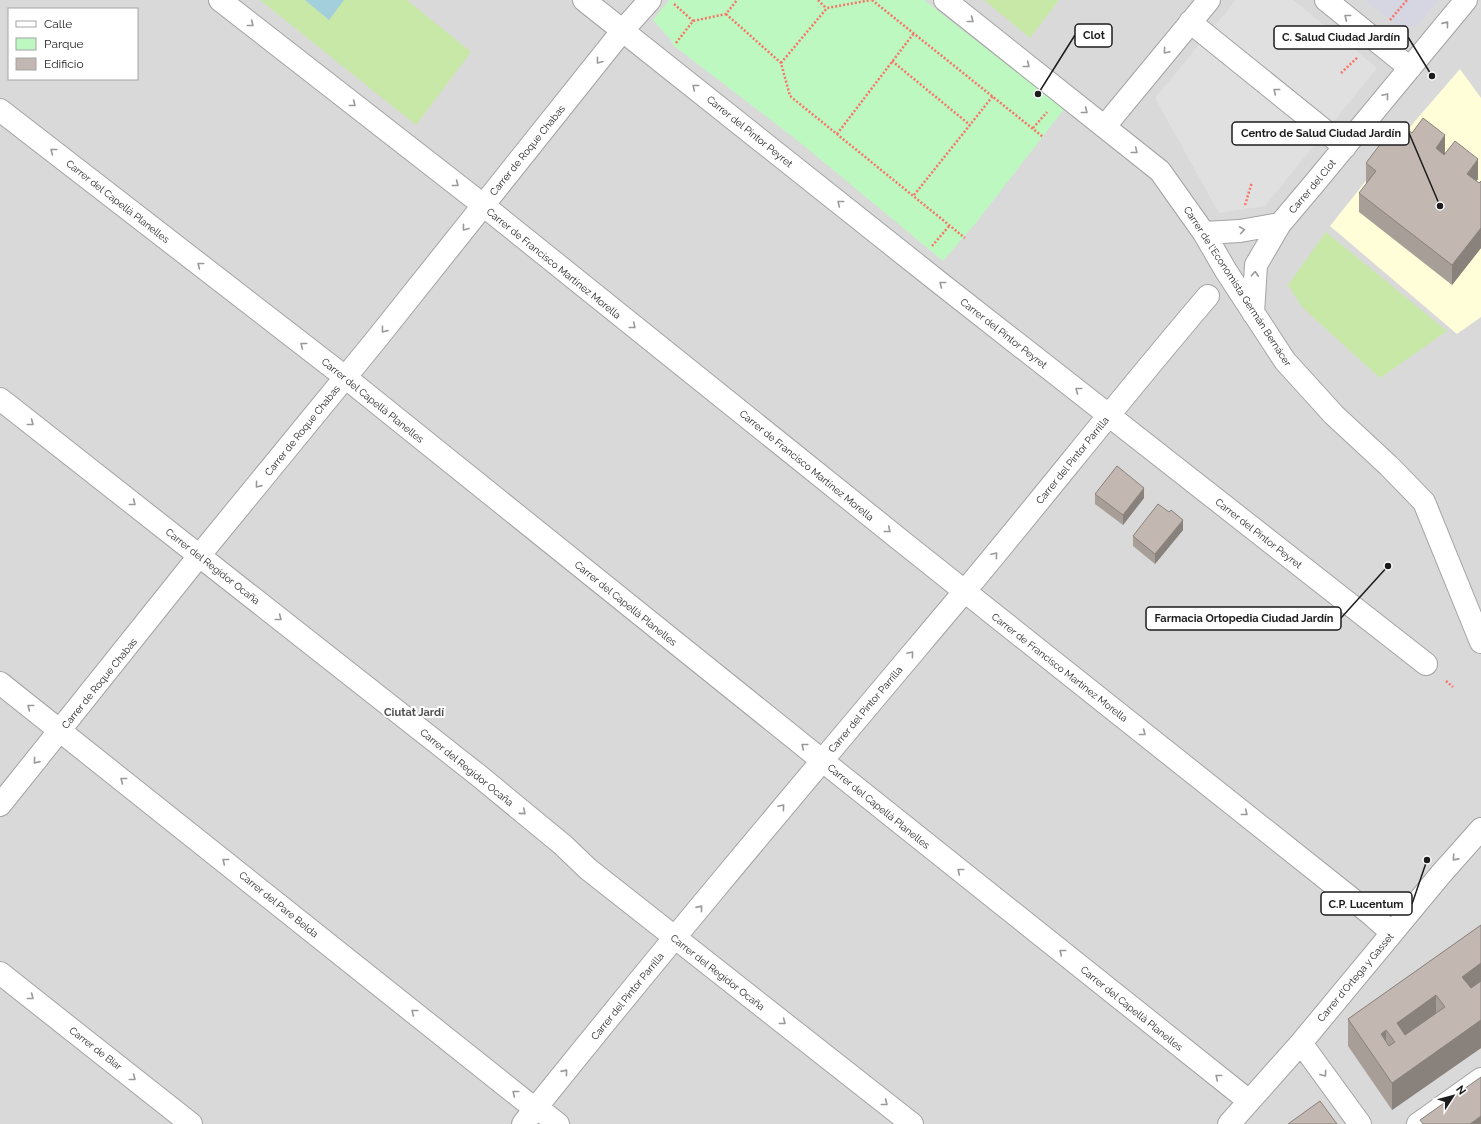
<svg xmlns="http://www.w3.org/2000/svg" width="1481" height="1124" viewBox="0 0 1481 1124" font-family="Raleway,sans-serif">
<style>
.residential{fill:#dad9d9;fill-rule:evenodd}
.education{fill:#fffed9}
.grass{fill:#c8e8a7}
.park{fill:#bdf8c0}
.parking{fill:#e0e0e0}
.plaza{fill:#d6d6e3}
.water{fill:#a2cfdb}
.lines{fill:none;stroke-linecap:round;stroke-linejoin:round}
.minor-casing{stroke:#a3a3a3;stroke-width:24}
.path{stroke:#f87368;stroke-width:2.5;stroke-dasharray:2 2;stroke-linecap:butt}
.minor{stroke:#fff;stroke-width:22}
.wall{fill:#a79e98}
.shaded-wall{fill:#88817c}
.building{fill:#c2b8b1;stroke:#88817c;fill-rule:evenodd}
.oneway{stroke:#999}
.labels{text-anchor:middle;stroke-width:4;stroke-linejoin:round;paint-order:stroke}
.street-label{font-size:10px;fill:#1c1c1c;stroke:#fff}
.neighbourhood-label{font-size:11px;font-weight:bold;fill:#4f4f4f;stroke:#fff}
.leader{fill:none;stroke:#1c1c1c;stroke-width:1.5}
.callout-dot{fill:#1c1c1c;stroke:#fff;stroke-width:1.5}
.callout{fill:#fff;stroke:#1c1c1c;stroke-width:1.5}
.callout-label{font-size:11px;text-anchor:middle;font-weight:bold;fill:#1c1c1c}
</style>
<rect width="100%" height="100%" fill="#ede9e1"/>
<path class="residential" d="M0,0h1481v1124h-1481zM9,9h128v70h-128z"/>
<path class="education" d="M1460,69l21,29v219l-24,17 -127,-108 67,-84z"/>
<path class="grass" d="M260,0h147l64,52 -55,73z
M984,0h75l-29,38z
M1326,232l121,99 -67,47 -77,-70 -15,-23z"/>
<path class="park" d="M669,0h255l140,109 -89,115 -32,37 -146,-121 -123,-94 -4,-7 -17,-19z"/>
<path class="parking" d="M1236,0h57l84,68 -112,138 -46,7 -64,-115z"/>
<path class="plaza" d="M1365,0h73l-20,25 -16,4z"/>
<path class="water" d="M305,0h39l-15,20z"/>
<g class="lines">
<defs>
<path id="minor" d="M220,0l263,205 421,338 468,372 20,18
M584,0l356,283 486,381
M945,0l215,171 44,62 22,38 59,90 49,54 55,51 35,36 57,140
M1326,0l84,68
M1190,22l155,125
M0,110l345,267 484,389 420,335
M1105,126l104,-126
M1204,233l36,-2 40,-7
M1253,313l3,-48 24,-41 33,-39 153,-185
M0,399l478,376 85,70 25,24 324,255
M0,683l535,426 8,3 15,12
M0,805l199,-249 176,-215 248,-311 27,-30
M0,973l191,151
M1301,1043l59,81
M523,1124c144,-180 293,-356 441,-532 82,-98 161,-199 244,-296
M1229,1124l72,-81 140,-169 40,-45
M1418,1124l63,-45"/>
</defs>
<use href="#minor" class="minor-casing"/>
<path class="path" d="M818,0l8,8
M872,0l171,137
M674,4l19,17
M726,14l55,49 9,33 175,142
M1390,20l17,-20
M676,43l17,-22 33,-7 11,-14
M892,61l78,64
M781,63l46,-55 44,-8
M1341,73l17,-16
M1033,128l14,-16
M837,134l77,-101
M914,195l79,-99
M1245,205l7,-23
M932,246l18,-21
M1446,681l7,6"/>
<use href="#minor" class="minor"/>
</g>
<path class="wall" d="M1412,133l33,20 33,26 -2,2 3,2 2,-2v67l-29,37 -93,-73v-19l8,-10h-1v-20z
M1095,494l49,4 -21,27 -28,-21z
M1169,512l14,18 -28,34 -22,-18v-10z
M1481,925v123l-89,62 -44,-64v-27z"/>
<path class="shaded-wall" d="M1445,135v20l-9,13v-20z
M1478,159v20l-11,14v-19z
M1481,228v20l-29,37v-20z
M1144,488v10l-21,27v-10z
M1183,520v10l-28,34v-10z
M1481,963v28l-19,13v-27z
M1436,995v27l-39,28v-27z
M1481,1020v28l-89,62v-27z
M1386,1030v28l-5,-24z
M1481,1116v8h-11z"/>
<path class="building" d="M1423,118l22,17 -9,13 8,7 11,-14 23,18 -11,15 12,9 2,-2v47l-29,37 -93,-72 17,-22 -10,-8 31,-41 15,11z
M1117,466l27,22 -21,27 -28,-21z
M1158,504l11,8 2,-2 12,10 -28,34 -22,-18z
M1481,925v38l-19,14 9,11 10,-7v39l-89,63 -44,-64zM1436,995l9,12 -40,28 -8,-12zM1386,1030l9,12 -6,4 -8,-12z
M1481,1077v39l-11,8h-47l-3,-4z
M1320,1101l17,23h-49z"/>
<defs><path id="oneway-chevron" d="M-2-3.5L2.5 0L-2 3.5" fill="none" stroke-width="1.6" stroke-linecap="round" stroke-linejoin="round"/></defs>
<g class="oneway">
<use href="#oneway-chevron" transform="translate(1347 17) rotate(-142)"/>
<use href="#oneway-chevron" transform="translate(971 20) rotate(38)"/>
<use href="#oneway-chevron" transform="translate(251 24) rotate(38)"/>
<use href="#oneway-chevron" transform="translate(1446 24) rotate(-51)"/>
<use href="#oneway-chevron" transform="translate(1166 51) rotate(130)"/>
<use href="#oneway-chevron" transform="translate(599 61) rotate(128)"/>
<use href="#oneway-chevron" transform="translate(1027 65) rotate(38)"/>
<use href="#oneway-chevron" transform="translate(695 87) rotate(-141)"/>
<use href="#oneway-chevron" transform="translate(1276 91) rotate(-141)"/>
<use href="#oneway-chevron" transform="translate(1386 96) rotate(-50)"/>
<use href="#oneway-chevron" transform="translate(353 104) rotate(38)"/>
<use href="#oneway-chevron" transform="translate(1085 111) rotate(38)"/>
<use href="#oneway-chevron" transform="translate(53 151) rotate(-142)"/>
<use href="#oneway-chevron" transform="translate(1135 151) rotate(39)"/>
<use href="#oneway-chevron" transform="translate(456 184) rotate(38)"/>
<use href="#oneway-chevron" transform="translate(840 203) rotate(-141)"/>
<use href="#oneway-chevron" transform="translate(465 228) rotate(128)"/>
<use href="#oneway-chevron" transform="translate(1242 230) rotate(-8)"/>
<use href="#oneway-chevron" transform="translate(200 265) rotate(-142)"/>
<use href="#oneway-chevron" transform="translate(1255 274) rotate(-87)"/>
<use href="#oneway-chevron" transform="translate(942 284) rotate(-142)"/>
<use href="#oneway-chevron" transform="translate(633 326) rotate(39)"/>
<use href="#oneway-chevron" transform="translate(384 330) rotate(128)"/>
<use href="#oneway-chevron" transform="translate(303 345) rotate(-142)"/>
<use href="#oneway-chevron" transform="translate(1078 390) rotate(-142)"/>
<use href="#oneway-chevron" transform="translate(31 423) rotate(38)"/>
<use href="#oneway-chevron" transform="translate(258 485) rotate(129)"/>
<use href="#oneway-chevron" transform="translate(133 503) rotate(38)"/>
<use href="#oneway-chevron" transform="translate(888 530) rotate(39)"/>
<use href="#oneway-chevron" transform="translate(995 555) rotate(-50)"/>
<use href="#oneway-chevron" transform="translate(279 618) rotate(38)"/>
<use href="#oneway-chevron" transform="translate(911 654) rotate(-50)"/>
<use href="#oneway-chevron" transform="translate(30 707) rotate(-142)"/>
<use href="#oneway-chevron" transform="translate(1143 733) rotate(38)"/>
<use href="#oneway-chevron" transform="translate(804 746) rotate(-141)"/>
<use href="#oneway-chevron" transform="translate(36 761) rotate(129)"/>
<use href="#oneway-chevron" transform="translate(123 780) rotate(-142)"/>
<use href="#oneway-chevron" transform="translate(782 807) rotate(-50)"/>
<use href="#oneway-chevron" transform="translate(523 812) rotate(40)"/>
<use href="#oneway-chevron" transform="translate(1245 813) rotate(38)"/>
<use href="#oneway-chevron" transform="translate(1455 858) rotate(132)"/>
<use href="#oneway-chevron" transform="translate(225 861) rotate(-141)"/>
<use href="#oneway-chevron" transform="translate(960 871) rotate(-141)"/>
<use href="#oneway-chevron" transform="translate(700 908) rotate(-51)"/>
<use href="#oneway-chevron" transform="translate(1062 952) rotate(-141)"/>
<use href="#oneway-chevron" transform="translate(31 997) rotate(38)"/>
<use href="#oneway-chevron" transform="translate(414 1012) rotate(-141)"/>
<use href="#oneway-chevron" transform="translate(783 1022) rotate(38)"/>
<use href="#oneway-chevron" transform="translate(565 1072) rotate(-51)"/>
<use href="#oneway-chevron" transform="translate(1324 1074) rotate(54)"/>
<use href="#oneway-chevron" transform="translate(1218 1077) rotate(-141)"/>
<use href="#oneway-chevron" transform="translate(133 1078) rotate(38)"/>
<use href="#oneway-chevron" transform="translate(515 1093) rotate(-141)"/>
<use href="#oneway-chevron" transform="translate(885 1103) rotate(38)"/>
</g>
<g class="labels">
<g class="street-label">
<text transform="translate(750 131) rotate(39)" y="4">Carrer del Pintor Peyret</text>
<text transform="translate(527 150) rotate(-51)" y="4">Carrer de Roque Chabas</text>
<text transform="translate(1312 186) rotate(-50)" y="4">Carrer del Clot</text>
<text transform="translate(118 201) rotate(38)" y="4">Carrer del Capellà Planelles</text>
<text transform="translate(554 263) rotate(39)" y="4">Carrer de Francisco Martínez Morella</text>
<text transform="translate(1238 286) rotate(57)" y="4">Carrer de l'Economista Germán Bernácer</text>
<text transform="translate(1004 333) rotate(38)" y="4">Carrer del Pintor Peyret</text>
<text transform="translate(373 400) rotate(39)" y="4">Carrer del Capellà Planelles</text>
<text transform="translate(302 430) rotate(-51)" y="4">Carrer de Roque Chabas</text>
<text transform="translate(1072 460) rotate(-51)" y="4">Carrer del Pintor Parrilla</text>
<text transform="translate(807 465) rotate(39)" y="4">Carrer de Francisco Martínez Morella</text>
<text transform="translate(1259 533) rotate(38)" y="4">Carrer del Pintor Peyret</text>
<text transform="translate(213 566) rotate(38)" y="4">Carrer del Regidor Ocaña</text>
<text transform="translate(626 603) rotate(39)" y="4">Carrer del Capellà Planelles</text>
<text transform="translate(1060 667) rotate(38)" y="4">Carrer de Francisco Martínez Morella</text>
<text transform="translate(99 683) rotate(-51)" y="4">Carrer de Roque Chabas</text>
<text transform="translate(865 709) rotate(-50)" y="4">Carrer del Pintor Parrilla</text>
<text transform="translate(467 767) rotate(39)" y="4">Carrer del Regidor Ocaña</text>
<text transform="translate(879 806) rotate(39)" y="4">Carrer del Capellà Planelles</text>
<text transform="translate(279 904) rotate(39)" y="4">Carrer del Pare Belda</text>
<text transform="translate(718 972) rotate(38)" y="4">Carrer del Regidor Ocaña</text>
<text transform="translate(1355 977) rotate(-50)" y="4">Carrer d'Ortega y Gasset</text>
<text transform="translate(627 996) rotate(-51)" y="4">Carrer del Pintor Parrilla</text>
<text transform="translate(1132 1008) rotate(39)" y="4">Carrer del Capellà Planelles</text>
<text transform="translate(96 1048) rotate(38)" y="4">Carrer de Biar</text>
</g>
<g class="neighbourhood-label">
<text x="414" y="716">Ciutat Jardí</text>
</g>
</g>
<path class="leader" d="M1038 94L1075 35M1432 76L1408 37M1440 206L1409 133M1388 566L1341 618M1427 860L1412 904"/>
<g class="callout-dot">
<circle cx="1038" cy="94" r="4"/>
<circle cx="1432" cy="76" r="4"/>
<circle cx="1440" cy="206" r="4"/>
<circle cx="1388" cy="566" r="4"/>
<circle cx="1427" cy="860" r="4"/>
</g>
<g class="callout">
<rect x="1075" y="24" width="37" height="23" rx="4"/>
<rect x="1274" y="26" width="134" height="23" rx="4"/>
<rect x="1232" y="122" width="177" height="23" rx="4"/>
<rect x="1146" y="607" width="195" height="23" rx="4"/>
<rect x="1321" y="892" width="91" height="23" rx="4"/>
</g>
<g class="callout-label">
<text x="1094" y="39">Clot</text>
<text x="1341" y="41">C. Salud Ciudad Jardín</text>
<text x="1321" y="137">Centro de Salud Ciudad Jardín</text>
<text x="1244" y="622">Farmacia Ortopedia Ciudad Jardín</text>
<text x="1366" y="908">C.P. Lucentum</text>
</g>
<rect x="8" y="8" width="130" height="72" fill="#ffffff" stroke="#a4a4a4"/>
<rect x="16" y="21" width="20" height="6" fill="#ffffff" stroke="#a4a4a4"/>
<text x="44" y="28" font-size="12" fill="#1c1c1c">Calle</text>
<rect x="16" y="38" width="20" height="12" fill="#bdf8c0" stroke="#a4a4a4"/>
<text x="44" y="48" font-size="12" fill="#1c1c1c">Parque</text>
<rect x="16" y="58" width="20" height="12" fill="#c2b8b1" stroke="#a4a4a4"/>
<text x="44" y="68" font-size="12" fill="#1c1c1c">Edificio</text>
<g transform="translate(1453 1096) rotate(54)" stroke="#ffffff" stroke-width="3" paint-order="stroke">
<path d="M0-3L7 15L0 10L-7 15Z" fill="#1c1c1c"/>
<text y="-6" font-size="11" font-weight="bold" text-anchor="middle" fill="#1c1c1c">N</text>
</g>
</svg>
